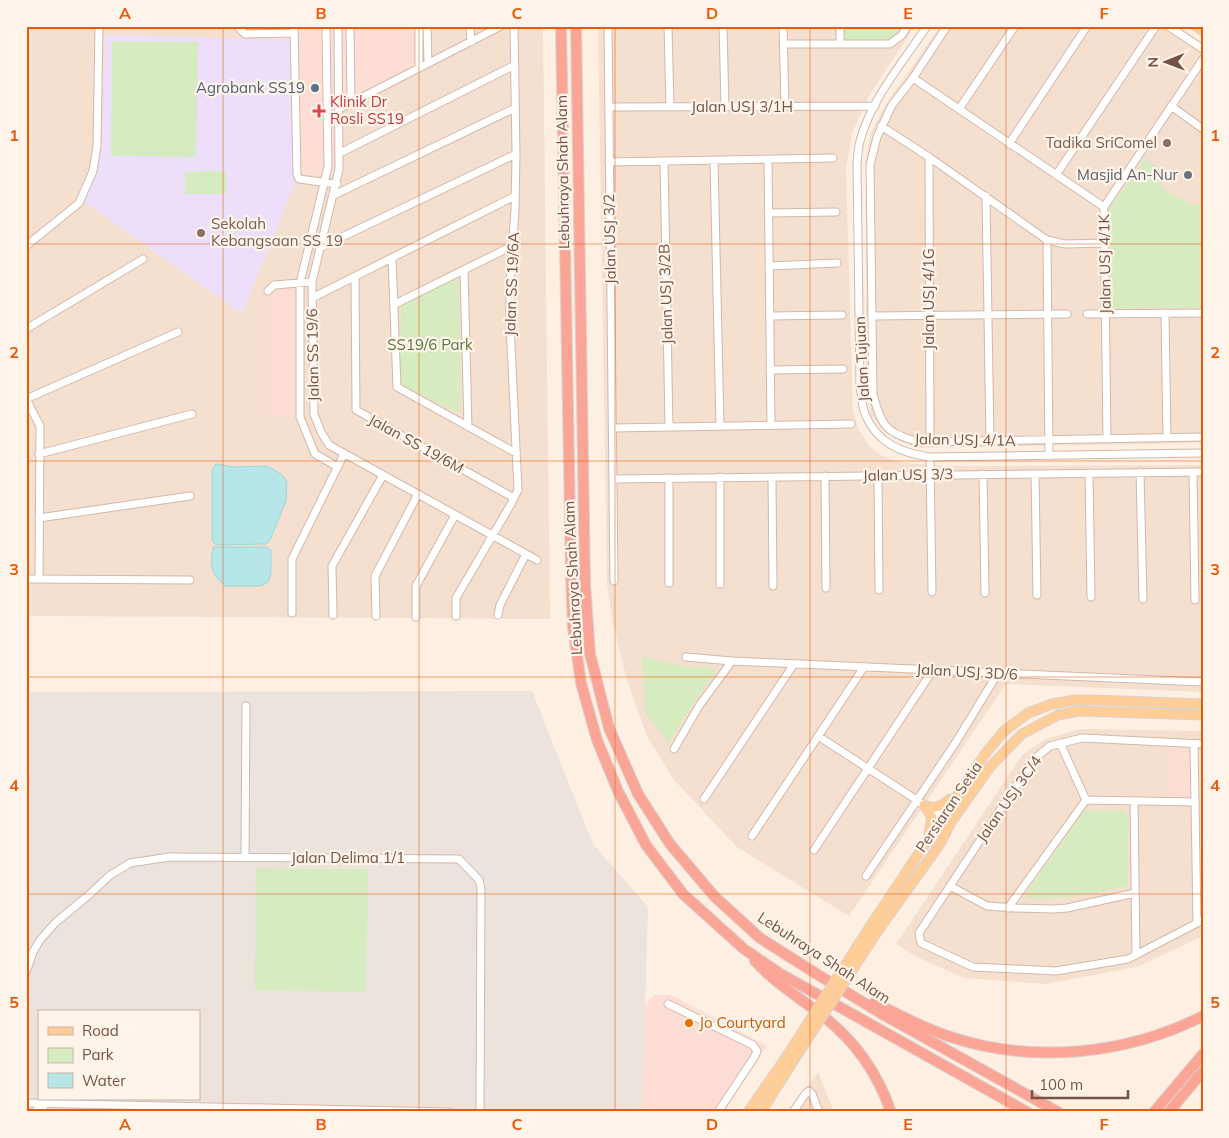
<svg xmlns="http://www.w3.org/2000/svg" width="1229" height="1138" viewBox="0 0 1229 1138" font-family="Mulish,sans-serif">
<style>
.residential{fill:#f5e0d0}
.commercial{fill:#feddd5}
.industrial{fill:#ece3dd;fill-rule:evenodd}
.education{fill:#eddff9}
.green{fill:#d6ebc0}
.water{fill:#b6e6e8;stroke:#9bd7da}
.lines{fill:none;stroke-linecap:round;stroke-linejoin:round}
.minor-casing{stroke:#d1b8ab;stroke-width:9}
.major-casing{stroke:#dbd2cf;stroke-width:11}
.highway-casing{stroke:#dbd2cf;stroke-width:12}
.minor{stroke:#fff;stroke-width:7}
.major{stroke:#ffcd97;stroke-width:9}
.highway{stroke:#fba596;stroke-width:10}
.major-bridge-casing{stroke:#dbd2cf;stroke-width:11;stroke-linecap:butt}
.major-bridge{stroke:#ffcd97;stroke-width:9}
.grid{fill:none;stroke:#e8590c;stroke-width:1;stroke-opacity:0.55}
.service-dot{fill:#5c6f8a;stroke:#fff4e9;stroke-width:2}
.health-dot{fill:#e0444e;stroke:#fff4e9;stroke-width:2}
.education-dot{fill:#8d6e63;stroke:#fff4e9;stroke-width:2}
.worship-dot{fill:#6b7280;stroke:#fff4e9;stroke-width:2}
.food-dot{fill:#e8710a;stroke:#fff4e9;stroke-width:2}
.labels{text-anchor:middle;stroke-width:4.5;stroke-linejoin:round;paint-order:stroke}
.service-label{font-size:15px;fill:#4e5e75;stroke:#fff4e9;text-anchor:end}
.health-label{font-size:15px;fill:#be3a42;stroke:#fff4e9;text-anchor:start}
.street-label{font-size:15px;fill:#765347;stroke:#fff4e9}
.education-label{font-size:15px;fill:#785e54;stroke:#fff4e9;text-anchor:end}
.worship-label{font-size:15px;fill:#5b616d;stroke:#fff4e9;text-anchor:end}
.park-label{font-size:15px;fill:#54773c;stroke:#fff4e9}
.food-label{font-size:15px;fill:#c56008;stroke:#fff4e9;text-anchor:start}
.neatline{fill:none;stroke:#e8590c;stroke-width:2}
.grid-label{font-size:16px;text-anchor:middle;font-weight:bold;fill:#e8590c}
</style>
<rect width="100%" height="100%" fill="#fdf0e2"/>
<path class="residential" d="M26,26h517l7,593 -524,-3z
M598,26h317l-46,70 -16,35 -7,37 7,242 5,18 12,19 14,10 20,6 41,3 258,-1v227l-197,-8 -157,232 -112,-69 -63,-67 -27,-44 -14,-38 -10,-33 -10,-42 -6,-39z
M940,26h238l25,17v400l-285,5 -21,-8 -15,-10 -11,-15 -5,-25v-233l5,-25 15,-28z
M1081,729l122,2v205l-66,31 -92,17 -81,-6 -47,-21 -21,-13 126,-189 23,-16z
M818,1072l16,40h-46z"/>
<path class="commercial" d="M230,26h196l1,33 -90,46v60l-4,12 -39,-3 -2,-134 -49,-1z
M297,285v131h-26l-1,-123 5,-6z
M1169,745l23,1v54l-22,-1z
M654,995h17l96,51 -43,66h-82l3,-107z"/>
<path class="industrial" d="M532,691l61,153 55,63 -6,205h-616v-420zM39,1012h160v87h-160z"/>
<path class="education" d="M105,35l187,5 3,142 -53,132 -159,-113 14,-30 5,-25z"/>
<path class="green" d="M844,26h60l-4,6 -11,9 -45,-1z
M112,41l86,1 -2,115 -85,-1z
M1145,159l20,13 -4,16 32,17 10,-1v103l-91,2 -3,-100z
M226,171v23h-41v-22z
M454,279l5,4 2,126 -6,3 -55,-28 1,-78z
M642,656l39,10 30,1 5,5 -23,32 -24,39 -24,-31z
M1085,810h38l5,6v70c-32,8 -63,13 -97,13l-5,-6z
M256,868l112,1 -2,123 -111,-2z"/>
<path class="water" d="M216,464l17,3 35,-1 14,9 5,7 -1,19 -16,39 -4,4 -50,1 -4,-5v-70z
M213,547h53l5,3v23l-3,9 -7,4h-36c-15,-14 -15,-20 -12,-39z"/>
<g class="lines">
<defs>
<path id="minor" d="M237,26l8,8 49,-1
M294,26l3,148 2,5 38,5
M326,26l2,141 -28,116v134l15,37 23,13
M338,26l1,143 -27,113 2,132 7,18 8,13 208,115
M350,26l1,76
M419,26v42
M427,26l1,37
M470,26l1,16
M608,26l6,555
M668,26l2,81
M723,26l2,81
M783,26l2,81
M927,26c-24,36 -56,73 -67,115 -2,7 -2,15 -3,23l3,223c2,9 2,19 5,27 12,29 36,39 65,43l273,-4
M947,26l-34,52 -21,27 -15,32 -7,28 3,229c8,32 13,39 46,48l284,-5
M1168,26l35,23
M840,43v-17
M784,44h106l12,-9 5,-9
M913,78l191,129
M1171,106l32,23
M609,107l266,-1
M339,109l162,-83
M959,109l56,-83
M881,126l48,31 118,83 18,4 39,-1
M1009,144l78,-118
M340,153l175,-88
M929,157l1,285
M768,160l3,265
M664,161l5,266
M714,161l6,265
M609,162l224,-4
M1056,175l100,-149
M334,195l181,-87
M986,196l4,245
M769,213l67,-1
M1047,240l2,216
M26,246l53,-43 14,-32 4,-25 2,-120
M321,247l195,-93
M392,258l5,129 119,66
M769,266l68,-3
M464,270l4,157
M355,277l1,133 158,88
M268,291l6,-6 38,-3
M312,298l203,-102
M395,304l117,-58
M1165,313l2,125
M1087,314l116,-1
M770,316l72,-1
M872,316l195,-2
M26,329l117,-70
M770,370l73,-1
M26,399l14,27 -1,153
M26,399l152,-67
M613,428l238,-4
M1107,439l-3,-232 99,-148
M39,454l153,-40
M930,457l2,135
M1140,472l3,127
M1193,472l2,128
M1089,473l2,124
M983,474l2,119
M1035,474l2,121
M878,475l1,115
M825,476l1,112
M720,477v107
M772,477l1,109
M669,478v105
M613,479l590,-7
M39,518l151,-22
M26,579l164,1
M292,613v-54l52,-105
M333,615l-1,-49 51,-91
M498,615l2,-10 26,-51
M376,616l-1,-40 43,-82
M456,616v-18l55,-94 7,-14 -8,-166v-41l5,-73 1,-56 -2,-128
M416,617v-31l39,-71
M686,657l46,4 471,21
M818,736l128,83
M1060,743l26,57
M1194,744l3,179
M1203,744l-121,-6 -32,8 -17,14 -114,173 2,10 52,24 83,4 72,-12 75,-39
M674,749l25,-43 33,-45
M704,799l90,-135
M1134,801l2,154
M752,836l112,-169
M814,850l119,-180
M245,857l1,-151
M866,876l90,-134 42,-69
M950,886l37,20 29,2 38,1 13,-1 68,-15
M1008,908l78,-108 109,2
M26,972l7,-20 7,-12 15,-17 35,-29 19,-18 21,-13 40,-6 289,2 20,21 2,8 -1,224
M668,1004l85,41 4,6 -2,5 -37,56
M26,1103l423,9
M34,1112l11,-7
M793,1112l13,-19 3,-2 3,3 7,18"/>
<path id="major" d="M1196,26l7,5
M924,805c11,5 17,1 26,-6
M924,805l8,12 -3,16
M871,925l114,-171 18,-22 25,-19 24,-9 23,-4h18l110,4
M879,929l61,-85 11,-22 39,-55 32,-33 36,-19 21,-4 124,4
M748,1112l37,-53
M761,1112l31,-49"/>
<path id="highway" d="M561,26l10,547 2,55 8,55 16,57 21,51 28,54 37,49 61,55 35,24 248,139
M576,26l9,558 5,70 19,74 29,66 32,50 45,53 45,41 52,33 70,43 176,98
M755,961c20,22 45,37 68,55 32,25 55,58 68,96
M874,1003c25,11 50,26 77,34 82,27 175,18 252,-21
M1154,1112l49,-58
M1169,1112l34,-41"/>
</defs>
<use href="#minor" class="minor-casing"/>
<use href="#major" class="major-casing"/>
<use href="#highway" class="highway-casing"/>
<use href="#minor" class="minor"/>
<use href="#major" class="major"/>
<use href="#highway" class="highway"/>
<defs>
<path id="major-bridge" d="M785,1059l86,-134
M792,1063l87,-134"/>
</defs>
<use href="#major-bridge" class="major-bridge-casing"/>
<use href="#major-bridge" class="major-bridge"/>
</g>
<path class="grid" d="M223,26v1086M419,26v1086M615,26v1086M810,26v1086M1006,26v1086M26,244h1177M26,461h1177M26,677h1177M26,894h1177"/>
<circle class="service-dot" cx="315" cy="88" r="5"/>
<path class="health-dot" d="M316.5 103.5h5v5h5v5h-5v5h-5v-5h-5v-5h5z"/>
<g class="education-dot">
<circle cx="1167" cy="143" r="5"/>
<circle cx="201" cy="233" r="5"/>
</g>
<circle class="worship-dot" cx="1188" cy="175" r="5"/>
<circle class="food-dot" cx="689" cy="1023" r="5"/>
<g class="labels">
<g class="service-label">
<text x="305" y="93">Agrobank SS19</text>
</g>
<g class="health-label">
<text x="330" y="107">Klinik Dr<tspan x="330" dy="17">Rosli SS19</tspan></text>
</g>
<g class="street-label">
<text x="742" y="112">Jalan USJ 3/1H</text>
<text transform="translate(563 172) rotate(-91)" y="5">Lebuhraya Shah Alam</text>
<text transform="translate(610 239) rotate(-91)" y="5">Jalan USJ 3/2</text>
<text transform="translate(1105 264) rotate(-91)" y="5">Jalan USJ 4/1K</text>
<text transform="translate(512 284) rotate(-88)" y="5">Jalan SS 19/6A</text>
<text transform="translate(666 294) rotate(-92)" y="5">Jalan USJ 3/2B</text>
<text transform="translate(929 299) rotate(-90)" y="5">Jalan USJ 4/1G</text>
<text transform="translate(313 355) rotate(-91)" y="5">Jalan SS 19/6</text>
<text transform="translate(862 359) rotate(-93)" y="5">Jalan Tujuan</text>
<text transform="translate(965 440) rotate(1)" y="5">Jalan USJ 4/1A</text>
<text transform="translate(416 444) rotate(29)" y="5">Jalan SS 19/6M</text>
<text transform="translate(908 475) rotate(-1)" y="5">Jalan USJ 3/3</text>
<text transform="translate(573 578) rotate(-93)" y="5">Lebuhraya Shah Alam</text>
<text transform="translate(967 672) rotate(3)" y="5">Jalan USJ 3D/6</text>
<text transform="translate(1009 799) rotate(-55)" y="5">Jalan USJ 3C/4</text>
<text transform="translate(949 807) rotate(-56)" y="5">Persiaran Setia</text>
<text x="348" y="863">Jalan Delima 1/1</text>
<text transform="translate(824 958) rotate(33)" y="5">Lebuhraya Shah Alam</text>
</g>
<g class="education-label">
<text x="1157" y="148">Tadika SriComel</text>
<text x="211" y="229" text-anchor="start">Sekolah<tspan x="211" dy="17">Kebangsaan SS 19</tspan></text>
</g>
<g class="worship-label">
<text x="1178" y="180">Masjid An-Nur</text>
</g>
<g class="park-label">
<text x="430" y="350">SS19/6 Park</text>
</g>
<g class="food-label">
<text x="699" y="1028">Jo Courtyard</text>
</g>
</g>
<rect width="1229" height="1138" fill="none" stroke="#fff4e9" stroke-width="55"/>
<rect x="38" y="1010" width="162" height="90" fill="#fff4e9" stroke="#c8b4a8"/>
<rect x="48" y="1027" width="25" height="8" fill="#ffcd97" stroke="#c8b4a8"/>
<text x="82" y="1036" font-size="15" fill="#765347">Road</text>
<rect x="48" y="1048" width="25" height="15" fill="#d6ebc0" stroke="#c8b4a8"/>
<text x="82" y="1060" font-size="15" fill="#765347">Park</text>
<rect x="48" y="1073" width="25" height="15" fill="#b6e6e8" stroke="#c8b4a8"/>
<text x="82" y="1086" font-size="15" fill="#765347">Water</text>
<g transform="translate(1166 62) rotate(269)" stroke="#fff4e9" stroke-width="4" paint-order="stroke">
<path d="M0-4L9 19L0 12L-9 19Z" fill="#765347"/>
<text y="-8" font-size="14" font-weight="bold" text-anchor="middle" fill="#765347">N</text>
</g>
<path d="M1032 1090v8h96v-8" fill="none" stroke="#765347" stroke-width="2.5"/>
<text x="1039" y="1090" font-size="15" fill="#765347" stroke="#fff4e9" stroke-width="4" paint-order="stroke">100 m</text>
<rect x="28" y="28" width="1174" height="1082" class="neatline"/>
<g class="grid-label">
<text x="125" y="19">A</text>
<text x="321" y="19">B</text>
<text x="517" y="19">C</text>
<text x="712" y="19">D</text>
<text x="908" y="19">E</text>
<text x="1104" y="19">F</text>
<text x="14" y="141">1</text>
<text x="1215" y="141">1</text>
<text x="14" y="358">2</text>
<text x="1215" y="358">2</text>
<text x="14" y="575">3</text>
<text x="1215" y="575">3</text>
<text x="14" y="791">4</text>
<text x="1215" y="791">4</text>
<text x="14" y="1008">5</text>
<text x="1215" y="1008">5</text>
<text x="125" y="1130">A</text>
<text x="321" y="1130">B</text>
<text x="517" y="1130">C</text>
<text x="712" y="1130">D</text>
<text x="908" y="1130">E</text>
<text x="1104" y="1130">F</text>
</g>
</svg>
